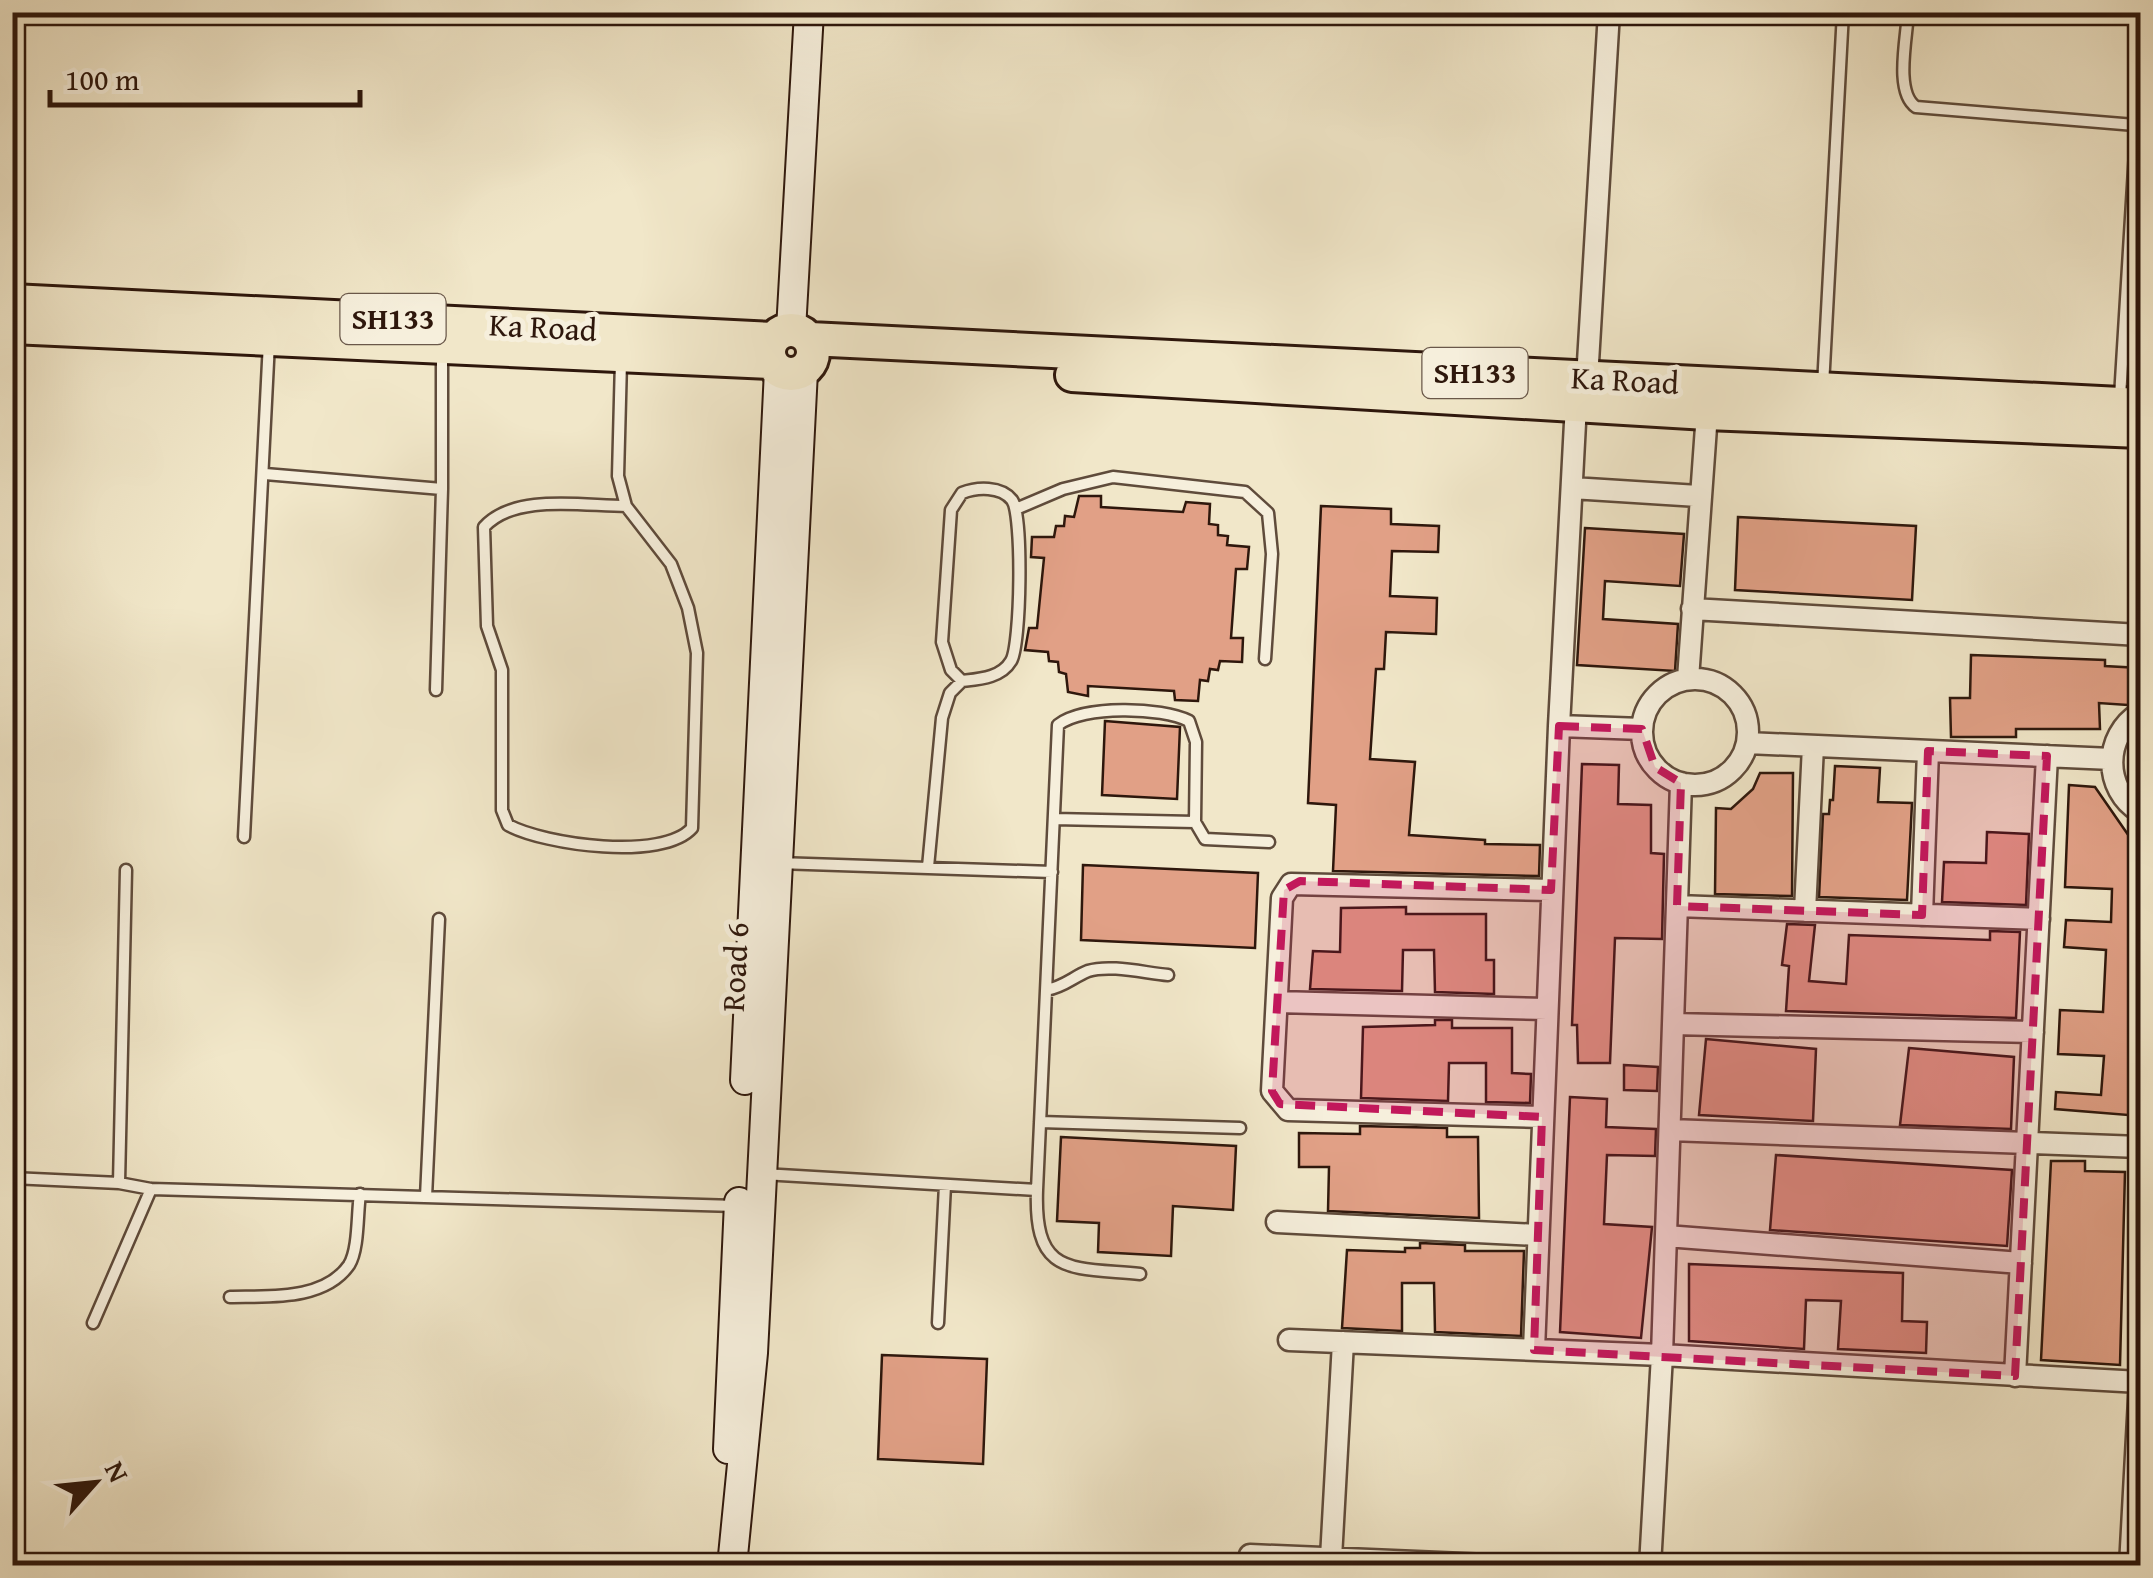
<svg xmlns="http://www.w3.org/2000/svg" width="2153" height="1578" viewBox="0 0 2153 1578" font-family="'Gentium Book Plus',serif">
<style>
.building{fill:#e1a086;stroke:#2e170c;stroke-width:2.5}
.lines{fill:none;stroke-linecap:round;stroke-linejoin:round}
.lane-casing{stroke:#5f4b3b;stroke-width:15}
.street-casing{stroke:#5f4b3b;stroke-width:25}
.secondary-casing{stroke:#2e170c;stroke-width:32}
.primary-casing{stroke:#2e170c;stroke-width:38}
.lane{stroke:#f6efdc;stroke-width:10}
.street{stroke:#f6efdc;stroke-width:20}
.secondary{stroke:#f6efdc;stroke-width:28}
.primary{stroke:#f1e7c9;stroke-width:32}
.marked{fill:#c2185b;fill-opacity:0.2;stroke:#c2185b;stroke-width:8;stroke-dasharray:20 12;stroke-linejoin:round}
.labels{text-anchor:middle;stroke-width:10;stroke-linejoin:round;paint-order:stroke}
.shield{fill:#f6efdc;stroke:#6a584a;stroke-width:2.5}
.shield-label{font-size:30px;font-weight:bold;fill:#2e170c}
.street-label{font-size:32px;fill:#2e170c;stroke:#f6efdc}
</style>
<rect width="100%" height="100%" fill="#f1e7c9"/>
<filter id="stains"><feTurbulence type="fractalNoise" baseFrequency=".002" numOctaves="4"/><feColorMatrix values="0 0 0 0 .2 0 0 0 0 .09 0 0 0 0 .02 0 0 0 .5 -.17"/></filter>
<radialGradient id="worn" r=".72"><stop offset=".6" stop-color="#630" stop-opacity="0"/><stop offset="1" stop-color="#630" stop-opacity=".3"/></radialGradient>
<path class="building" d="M1079,496h22v11l82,5 3,-10 24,2 -1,20 9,1v10l10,1 -1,9 22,2 -2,22h-11l-5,69h12l-1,24 -22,-1 -2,9 -8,-1 -2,12 -8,-1 -2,21 -23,-1 -1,-9 -86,-5v10l-20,-4 -2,-18 -7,-2 -1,-10 -9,-1 -1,-9 -23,-2 4,-22h8l7,-70 -13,-1 1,-20h22l2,-11h8l1,-10 9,1z
M1321,506l70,3v15l48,2 -1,26 -46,-1 -2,45 47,2 -1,36 -50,-2 -2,37h-8l-6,90 45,3 -6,73 76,5v4l55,1 -1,31 -206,-5 3,-66 -28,-2z
M1738,517l178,9 -4,74 -177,-10z
M1585,528l99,6 -4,52 -75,-5 -2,38 75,5 -3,47 -98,-6z
M1971,655l134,5v6l35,2v32l-12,5 -29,-2 1,26h-84v8h-65l-1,-39h20z
M1105,721l75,6 -3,72 -75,-4z
M1582,764l37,1 -1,39 33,1v48l13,1 -2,85 -47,-1 -5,125h-32l-1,-38h-5z
M1835,766l45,2 -2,34 34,1 -5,97 -88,-3 4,-83h6l1,-14h3z
M1760,773h33l-1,123 -77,-2 1,-86 15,1 22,-20z
M2069,785l26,2 45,65v264l-85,-7 1,-17 45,3 3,-39 -46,-2 2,-44 43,2 3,-62 -42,-3 2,-27 45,2 1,-33 -47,-2z
M1987,832l42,2 -3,71 -84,-3 2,-40 42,1z
M1083,865l175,8 -3,75 -174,-8z
M1406,907v7h80v46h8v34l-59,-2 -1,-42h-31l-1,41 -92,-2 3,-38 27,1 1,-44z
M1787,924l28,1 -6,56 37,3 3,-49 141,5v-9l30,1 -4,86 -230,-7 3,-45 -7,-1z
M1435,1020h17v8h60v45l19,1 -1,29 -44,-1v-39h-37l-1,38 -87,-3 2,-71 72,-2z
M1706,1039l110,10 -3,72 -114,-6z
M1909,1048l105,9 -3,72 -111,-4z
M1624,1065l34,2 -1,24 -33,-1z
M1570,1097l37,2 -1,28 50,2 -1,27 -48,-1 -3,69 48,3 -11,111 -81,-6z
M1360,1126l87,2v9h31l1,81 -151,-7 1,-44h-30v-34l61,1z
M1061,1137l175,9 -3,64 -60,-4 -2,50 -73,-4 1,-29 -42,-2z
M1776,1155l236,15 -5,76 -237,-16z
M2051,1161h34v10l40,1 -5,193 -79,-5z
M1420,1243l45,2v6h59l-3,85 -86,-4 -1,-49h-32v48l-60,-3 5,-78 58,2v-4h15z
M1689,1264l214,9 -1,48 25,1 -1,31 -88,-4 3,-48 -35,-1 -2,49 -115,-8z
M882,1355l105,4 -4,105 -105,-5z"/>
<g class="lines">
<defs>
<path id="lane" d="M1908,12c-1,25 -14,80 8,95l219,18
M621,361l-3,115 8,30 45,58 17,44 9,45 -5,175c-29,33 -147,17 -184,-3l-6,-15v-140l-15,-44 -3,-99c31,-34 99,-21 142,-21
M1823,386l20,-374
M2120,397l20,-326
M265,474l177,15v-138
M1016,509l47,-20 50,-12 132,15 23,21 4,41 -7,105
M436,690l6,-201
M1054,819l141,3 1,-80 -7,-21c-27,-14 -106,-16 -131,4l-21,465c-3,86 32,77 103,84
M1195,822l10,17 64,3
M244,837l25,-495
M778,863l274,9
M928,867l14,-149 8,-25 12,-12c17,-2 39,-3 49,-20 10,-16 12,-146 1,-161 -11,-14 -35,-13 -50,-7l-11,17 -9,132 9,28 11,11
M1046,990c18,-3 27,-13 42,-19 22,-7 57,2 80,4
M1040,1122l200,6
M763,1174l274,16
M12,1178l107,5 32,6 585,17
M119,1183l7,-313
M426,1197l13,-278
M230,1297c38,-1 94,4 119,-32 10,-16 8,-52 11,-71
M93,1323l58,-134
M938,1323l7,-138"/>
<path id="street" d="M1587,379l22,-367
M1572,488l126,8
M1692,609l448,26
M1688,679l19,-266
M1642 732a53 53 0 1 1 106 0a53 53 0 1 1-106 0Z
M2140,713c-37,22 -37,77 0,99
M1559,726l17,-322
M1747,743l365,16
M1677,906l362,13
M1805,911l8,-165
M1922,915l6,-164
M1277,1002l270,7
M1673,1024l360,8
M1542,1117l-254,-7 -16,-19 10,-193 9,-14 260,6
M1670,1130l470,17
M1277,1222l261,13
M1666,1236l355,27
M1289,1340l373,15 478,27
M1534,1350l25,-624 83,3
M2015,1376l32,-620
M1250,1555l261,11
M1331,1558l12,-216
M1650,1566l12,-211 19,-572
M2130,1566l10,-185"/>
<path id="secondary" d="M791,330l18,-318
M745,1080l34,-710
M728,1449l11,-247
M732,1566l21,-213 50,-982"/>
<path id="primary" d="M12,301l761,38
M12,327l759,35
M769 352a22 22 0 1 1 44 0a22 22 0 1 1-44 0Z
M810,339l1330,66
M1072,375l635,38 433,18"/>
</defs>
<use href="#lane" class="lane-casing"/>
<use href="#street" class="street-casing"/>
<use href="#secondary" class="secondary-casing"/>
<use href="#primary" class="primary-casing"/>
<use href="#lane" class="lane"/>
<use href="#street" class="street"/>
<use href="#secondary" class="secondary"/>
<use href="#primary" class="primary"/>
</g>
<path class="marked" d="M1559,726l83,3 13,38 26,16 -4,123 245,9 6,-164 119,5 -32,620 -481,-26 8,-233 -262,-13 -8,-13 12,-201 16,-9 251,9z"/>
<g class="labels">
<g class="shield">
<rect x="340.5" y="294" width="105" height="50" rx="8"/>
<rect x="1422.5" y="348" width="105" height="50" rx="8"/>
</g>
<g class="shield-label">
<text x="393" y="329">SH133</text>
<text x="1475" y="383">SH133</text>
</g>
<g class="street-label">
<text transform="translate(543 327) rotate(3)" y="11">Ka Road</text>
<text transform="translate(1625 380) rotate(3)" y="11">Ka Road</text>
<text transform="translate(735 967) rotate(-87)" y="11">Road 6</text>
</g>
</g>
<rect width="2153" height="1578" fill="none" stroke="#f1e7c9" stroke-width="50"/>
<rect x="15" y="15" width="2123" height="1548" fill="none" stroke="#2e170c" stroke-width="5"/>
<rect x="25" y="25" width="2103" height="1528" fill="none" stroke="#2e170c" stroke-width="2.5"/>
<g transform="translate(95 1483) rotate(63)" stroke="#f6efdc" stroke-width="8" paint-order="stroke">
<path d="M0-8L18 38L0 25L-18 38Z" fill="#2e170c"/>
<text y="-15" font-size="28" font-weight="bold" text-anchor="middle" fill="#2e170c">N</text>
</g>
<path d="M50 90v15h310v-15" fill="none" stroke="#2e170c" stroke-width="5"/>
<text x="65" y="90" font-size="30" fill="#2e170c" stroke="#f6efdc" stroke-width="8" paint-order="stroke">100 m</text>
<rect width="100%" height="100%" filter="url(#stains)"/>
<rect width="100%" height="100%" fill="url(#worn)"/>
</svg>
